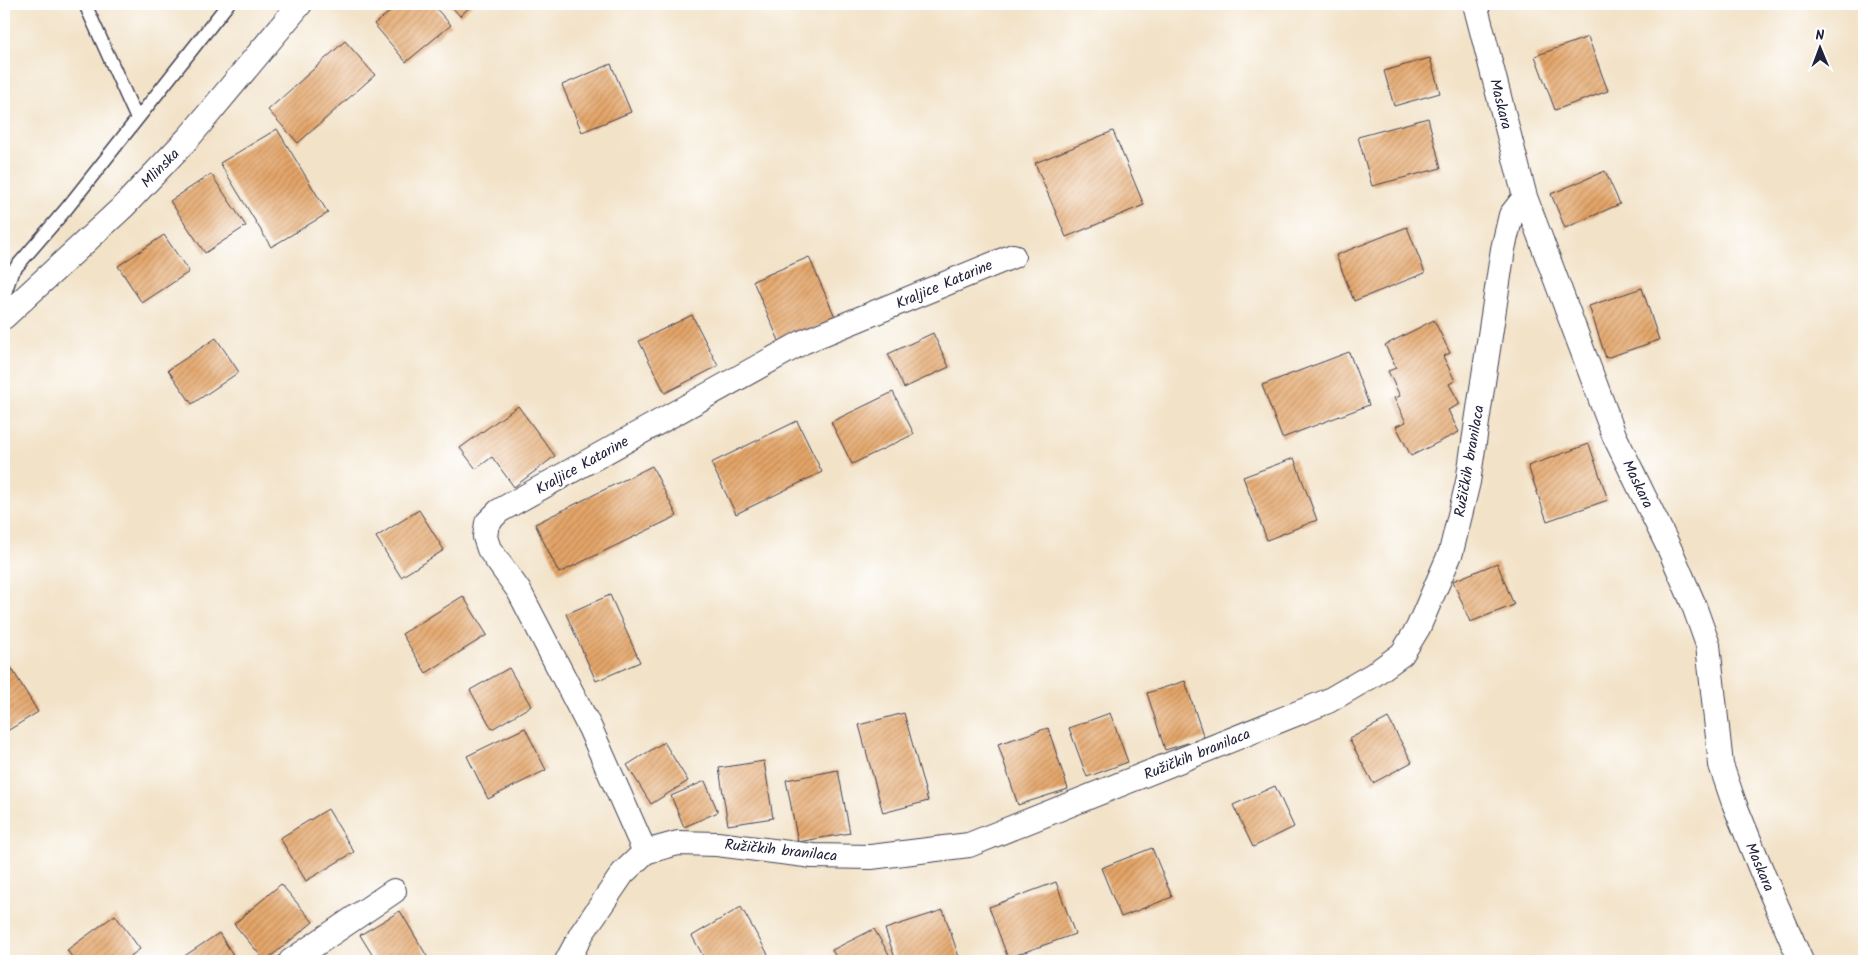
<svg xmlns="http://www.w3.org/2000/svg" width="1868" height="965" viewBox="0 0 1868 965" font-family="Kalam,sans-serif">
<style>
.building{fill:url(#building-hatch)}
.lines{fill:none;stroke-linecap:round;stroke-linejoin:round}
.service-casing{stroke:#413f50;stroke-width:15}
.minor-casing{stroke:#413f50;stroke-width:26}
.service{stroke:#fff;stroke-width:12}
.minor{stroke:#fff;stroke-width:24}
.labels{text-anchor:middle;stroke-width:4.5;stroke-linejoin:round;paint-order:stroke}
.street-label{font-size:15px;fill:#22223b;stroke:#fff}
</style>
<defs>
<pattern id="building-hatch" width="6" height="6" patternUnits="userSpaceOnUse" patternTransform="scale(1.25)"><rect width="6" height="6" fill="#e4a568"/><path d="M-1 1l2-2M0 6l6-6M5 7l2-2" fill="none" stroke="#b88657"/></pattern>
</defs>
<rect width="100%" height="100%" fill="#fff"/>
<filter id="ink" filterUnits="userSpaceOnUse"><feTurbulence type="fractalNoise" baseFrequency=".02" numOctaves="2"/><feDisplacementMap in="SourceGraphic" scale="10" xChannelSelector="R" yChannelSelector="G"/><feConvolveMatrix kernelMatrix="1 2 1 2 8 2 1 2 1" color-interpolation-filters="sRGB"/></filter>
<filter id="wash" filterUnits="userSpaceOnUse"><feTurbulence type="fractalNoise" baseFrequency=".0096" numOctaves="4" result="noise"/><feDisplacementMap in="SourceGraphic" scale="20" xChannelSelector="R" yChannelSelector="G"/><feGaussianBlur stdDeviation="1.12" result="paint"/><feColorMatrix in="noise" values="0 0 0 0 0 0 0 0 0 0 0 0 0 0 0 0 0 1.4 0 .05"/><feComposite in="paint" operator="in"/></filter>
<g filter="url(#wash)">
<rect width="100%" height="100%" fill="#f2e2c7"/>
<g id="blocks">
<path class="building" d="M400,4h32l19,21 -45,37 -32,-38z
M449,4h24l-13,12z
M1588,37l20,54 -53,19 -20,-54z
M345,41l30,34 -77,68 -30,-33z
M1430,58l10,35 -46,13 -10,-35z
M611,64l20,48 -49,20 -20,-47z
M1428,118l13,50 -69,18 -14,-49z
M277,129l51,84 -57,34 -51,-84z
M1113,131l31,74 -78,32 -31,-74z
M1605,171l15,33 -55,24 -14,-34z
M211,174l35,52 -41,27 -35,-52z
M1407,227l18,46 -71,28 -18,-46z
M164,235l25,37 -47,31 -24,-37z
M809,257l27,62 -56,24 -27,-62z
M1642,288l17,52 -53,18 -17,-52z
M692,315l26,51 -53,27 -26,-52z
M1434,320l16,33 -7,3 12,25 -6,3 11,20 -12,6 11,22 -48,24 -15,-30 10,-4 -12,-24 6,-2 -12,-25 8,-3 -11,-23z
M933,333l16,34 -45,21 -16,-34z
M216,338l23,34 -47,32 -24,-34z
M1349,352l20,53 -87,33 -20,-53z
M893,392l21,42 -62,30 -21,-42z
M518,406l37,50 -41,31 -22,-30 -16,12 -16,-21z
M797,421l25,51 -86,42 -25,-51z
M1589,444l19,56 -61,21 -19,-55z
M1294,458l23,62 -50,20 -24,-63z
M652,466l25,50 -118,57 -24,-49z
M419,510l25,40 -43,27 -25,-40z
M1497,563l17,42 -44,17 -17,-41z
M610,595l30,67 -44,19 -30,-67z
M463,596l24,39 -61,38 -24,-39z
M9,664l29,48 -34,21v-66z
M509,668l22,38 -39,23 -22,-39z
M1185,681l19,57 -39,12 -18,-57z
M904,713l24,88 -45,12 -24,-88z
M1110,713l18,49 -41,15 -18,-49z
M1388,718l24,44 -39,21 -24,-44z
M525,728l21,42 -58,29 -21,-43z
M1048,728l20,61 -50,16 -20,-61z
M664,742l24,39 -37,23 -24,-39z
M764,761l9,57 -45,7 -9,-57z
M838,770l12,63 -52,9 -12,-62z
M705,781l13,31 -34,15 -13,-31z
M1275,786l19,41 -41,20 -20,-42z
M328,809l26,43 -48,29 -26,-43z
M1152,848l20,49 -51,20 -20,-49z
M1056,882l19,52 -67,24 -19,-51z
M281,884l32,38 -48,39 -31,-37z
M741,907l28,49 -10,5h-53l-14,-25z
M943,910l16,47 -13,4h-50l-11,-32z
M400,911l28,47 -6,3h-46l-16,-26z
M115,915l25,34 -16,12h-49l-8,-11z
M874,929l19,32h-55l-6,-11z
M219,933l18,28h-56l-1,-2z"/>
</g>
</g>
<g filter="url(#ink)">
<use href="#blocks" fill-opacity="0" stroke="#413f50" stroke-width="1"/>
<g class="lines">
<defs>
<path id="service" d="M85,4l52,115
M4,296l8,-24 55,-64 161,-204"/>
<path id="minor" d="M1475,4l50,193 89,238 57,117 22,51 15,42 13,120 13,38 30,74 37,84
M4,317l119,-110 67,-71 110,-132
M645,852l-55,-124 -71,-137 -30,-42 -4,-12 2,-14 12,-12 304,-169 210,-86
M291,961l103,-70
M567,961l15,-28 41,-60 22,-21 33,-9 39,1 96,12 58,1 98,-12 359,-144 45,-26 29,-21 16,-26 33,-76 17,-70 35,-233 8,-34 14,-18"/>
</defs>
<use href="#service" class="service-casing"/>
<use href="#minor" class="minor-casing"/>
<use href="#service" class="service"/>
<use href="#minor" class="minor"/>
</g>
</g>
<g class="labels">
<g class="street-label">
<text transform="translate(1501 104) rotate(76)" y="5">Maskara</text>
<text transform="translate(160 168) rotate(-46)" y="5">Mlinska</text>
<text transform="translate(944 284) rotate(-23)" y="5">Kraljice Katarine</text>
<text transform="translate(1469 461) rotate(-80)" y="5">Ružičkih branilaca</text>
<text transform="translate(582 465) rotate(-29)" y="5">Kraljice Katarine</text>
<text transform="translate(1638 484) rotate(64)" y="5">Maskara</text>
<text transform="translate(1197 754) rotate(-22)" y="5">Ružičkih branilaca</text>
<text transform="translate(781 850) rotate(6)" y="5">Ružičkih branilaca</text>
<text transform="translate(1760 867) rotate(67)" y="5">Maskara</text>
</g>
</g>
<rect width="1868" height="965" fill="none" stroke="#fff" stroke-width="20"/>
<g transform="translate(1820 48) rotate(359)" stroke="#ffffff" stroke-width="4" paint-order="stroke">
<path d="M0-4L9 19L0 12L-9 19Z" fill="#22223b"/>
<text y="-8" font-size="14" font-weight="bold" text-anchor="middle" fill="#22223b">N</text>
</g>
</svg>
